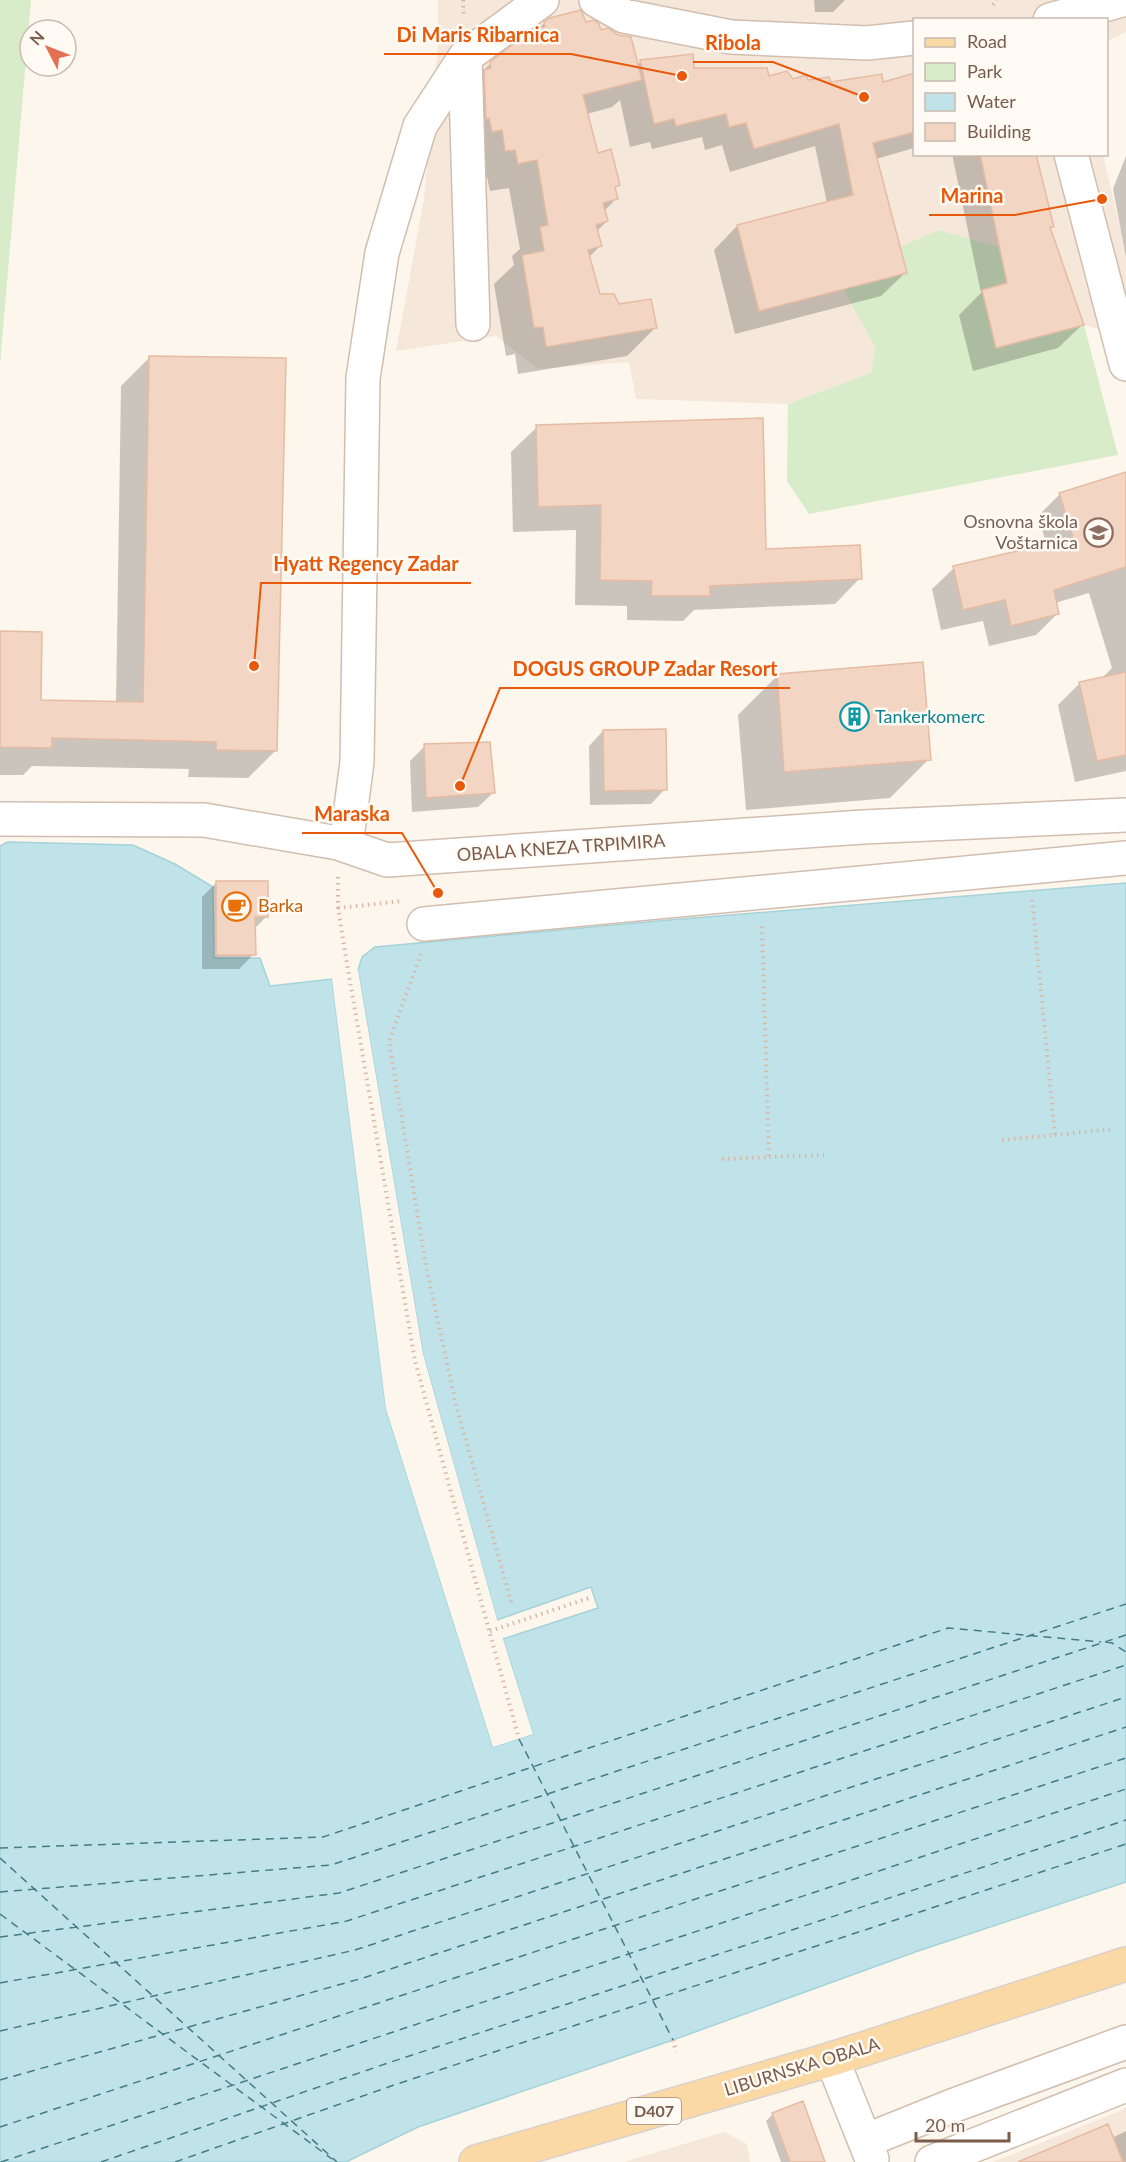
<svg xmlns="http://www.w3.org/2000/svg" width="1126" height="2162" viewBox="0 0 1126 2162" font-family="Lato,sans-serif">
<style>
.residential{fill:#f5e8da}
.green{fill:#d8ecc9}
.water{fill:#bfe3e8;stroke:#a5d3da;stroke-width:1.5}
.pier{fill:#fdf6ec}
.shadow{fill:#0003}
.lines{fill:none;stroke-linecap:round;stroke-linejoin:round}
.ferry{stroke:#437c86;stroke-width:1.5;stroke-dasharray:8 6;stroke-linecap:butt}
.building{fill:#f3d5c3;stroke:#e6bba3;stroke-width:1.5}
.minor-casing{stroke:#d1beb0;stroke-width:36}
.major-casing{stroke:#dad1cd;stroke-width:36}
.path{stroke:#d9b8a5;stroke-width:4;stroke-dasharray:1.5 4.5;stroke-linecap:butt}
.minor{stroke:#fff;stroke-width:33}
.major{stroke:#fbd9a5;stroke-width:33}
.labels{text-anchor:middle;stroke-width:5;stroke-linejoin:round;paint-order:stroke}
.shield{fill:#fffaf3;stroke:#a28b7f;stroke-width:1.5}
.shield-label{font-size:16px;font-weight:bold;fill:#7a5c4d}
.education-label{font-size:18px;fill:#785e54;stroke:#fffaf3;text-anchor:end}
.culture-label{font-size:18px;fill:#0d838f;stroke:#fffaf3;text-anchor:start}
.street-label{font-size:18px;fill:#7a5c4d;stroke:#fffaf3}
.food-label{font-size:18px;fill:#c56008;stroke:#fffaf3;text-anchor:start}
.leader{fill:none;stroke:#e8590c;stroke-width:2}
.callout-dot{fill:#e8590c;stroke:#fffaf3;stroke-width:2}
.callout-label{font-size:20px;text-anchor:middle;font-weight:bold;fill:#e8590c;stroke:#fffaf3;stroke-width:5;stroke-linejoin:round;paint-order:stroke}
</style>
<rect width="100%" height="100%" fill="#fdf6ec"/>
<path class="residential" d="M438,0h688v32l-19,9 -1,-21h-192v134l189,1 23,98v80l-7,3 -35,-11 -88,23 -14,-58 -145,-15 38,72 -4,26 -83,31 -152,-5 -7,-37 -91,7 -42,-33 -100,15 28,-152 14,-154z
M1126,2108v54h-133l124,-50z
M724,2132l23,12 3,18h-126z"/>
<path class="green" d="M0,0h31l-31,365z
M939,230l59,17 9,36 -25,7 14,58 88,-23 34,130 -309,59 -22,-33 1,-77 83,-31 4,-26 -39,-72z"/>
<path class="water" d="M7,842l126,3 42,19 38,23 1,71h46l10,28 62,-7 54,430 107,338 40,-13 -30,-95 95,-31 -7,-21 -94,33 -74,-266 -65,-384 4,-13 13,-10 294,-27 457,-37v999l-208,69 -245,89 -255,87 -72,35h-346v-1316z"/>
<path class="pier" d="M358,970l65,384 75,269 -4,-2 -74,-266 -65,-384z
M334,978l55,431 106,334 35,-11 -30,-92 2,-4 31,98 -40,13 -107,-338 -54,-430z"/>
<path class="shadow" d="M814,0h31l-12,12h-18z
M545,23l40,1 15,8 37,33 4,-4 189,23 52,-1 32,-8v73l-38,11 29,114 -24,23 -146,38 -21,-84 23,-24 90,-23 -12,-57 -85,26 -8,-27 -17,5 -3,-13 -50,12 -2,-7 -20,5 -10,-47 -8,7 -25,7 10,41 22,30 -5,4 3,9 -13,13 3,10 -10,10 4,14 -13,13 11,37 56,33 -28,28 -109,18 -3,-20 -9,2 -12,-72 20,-19 -2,-9 8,-7 -11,-61 -19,3 -3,-14 -9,2 -15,-88 28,-28z
M952,154h83l17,72 -3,3 33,96 -24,23 -85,23 -14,-56 22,-22z
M1126,156v101l-13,-68z
M149,358l127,392 -28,28 -60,-1 1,-8 -157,-3 -9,9h-23v-142l40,69 76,1 5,-317z
M537,427l228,123 95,28 -25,26 -141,6 -11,11 -56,-1v-14l-52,-1 1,-75 -63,2 -2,-80z
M1126,474v297l-51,11 -17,-77 22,-22 21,-4 11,-11 -23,-75 -34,10 2,11 -21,21 -47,11 -6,-25 -42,9 -9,-41 22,-21 93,-22 -9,-30 22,-22z
M777,676l152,83 -39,39 -144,12 -8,-95z
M603,731l62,58 -14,15 -61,1 -1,-59z
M425,746l68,47 -15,14 -66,5 -2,-51z
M216,883l51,33 -13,13v25l-15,15h-37v-72z
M773,2114l50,48h-42l-15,-41z
M1126,2131v31h-105l91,-24z"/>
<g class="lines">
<path class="ferry" d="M1106,1642l6,1 14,9
M519,1739l154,301
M0,1848l323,-11 625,-209 153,14
M0,1858l337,304
M0,1892l331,-27 795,-261
M0,1914l332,245
M0,1937l339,-44 787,-258
M0,1983l347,-62 779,-256
M0,2031l355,-81 771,-253
M0,2080l363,-102 763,-251
M0,2127l1126,-369
M1,2162l1125,-373
M101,2162l287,-99 738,-243
M175,2162l219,-77 732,-241"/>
</g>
<path class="building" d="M581,10l5,12 8,-2 5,4 2,6 7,-2 10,7 13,2 11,43 -59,15 15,58 13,-4 9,36 -5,2 3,12 -15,4 5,18 -12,4 6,21 -14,4 12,44h14l5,10 32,-5 6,29 -111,19 -3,-20 -9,1 -12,-73 22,-4 -4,-24 8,-2 -11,-65 -19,4 -3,-14 -10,1 -3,-21 -10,2 -3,-14 -3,1 -2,-49 7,-2 -1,-6 26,-20 13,-2 -1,-6 6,-5 11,-2 -1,-5 6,-4z
M693,54l1,14h73l2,8 18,-5 6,8 13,-4 2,5 21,-3 2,5 51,-8 1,8 32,-9v59l-42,11 34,130 -148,38 -22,-86 116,-30 -14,-71 -85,25 -8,-26 -17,4 -3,-13 -50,12 -2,-7 -20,5 -14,-64z
M980,154h56l18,73h-4l34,98 -88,23 -14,-58 25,-7z
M149,356l137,2 -9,393 -61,-1v-8l-164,-4v10l-52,-1v-116l42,1 -1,68 102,2z
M763,418l3,131 94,-4 2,34 -152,7v10h-59l1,-15 -52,-1 1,-75 -63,2 -2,-82z
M1126,472v95l-72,23 5,24 -48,12 -6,-26 -42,10 -10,-44 120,-28 -14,-45z
M923,662l8,98 -147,12 -7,-98z
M1126,672v83l-29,6 -18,-79z
M666,729l1,61 -63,1 -1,-61z
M490,742l5,51 -69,5 -2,-54z
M216,881h52v36h-13l1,38h-40z
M803,2101l22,61h-35l-18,-49z
M1108,2124l15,38h-105z"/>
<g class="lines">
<defs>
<path id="minor" d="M596,0l28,16 107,21 136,6 47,-5
M1050,20l72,-20
M1071,154l55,210
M473,324l-8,-267 77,-57
M0,819l204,1 134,23 49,17 476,-33 263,-12
M346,846l11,-84 6,-384 19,-125 38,-127 45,-69
M424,924l702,-66
M832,2059l40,100
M865,2141l87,-35 174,-64
M932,2162l194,-77"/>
<path id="major" d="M476,2162l356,-103 294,-95"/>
</defs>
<use href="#minor" class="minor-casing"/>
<use href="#major" class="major-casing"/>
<path class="path" d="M463,0l1,17
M993,5l4,-5
M338,877v31l7,44 70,409 104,378
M338,908l64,-7
M421,954l-32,87 37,225 30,139 56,200
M1055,1135l58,-6
M1002,1140l53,-5 -23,-237
M769,1157l55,-2
M722,1159l47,-2 -7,-232
M490,1631l99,-33
M673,2040l3,12"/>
<use href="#minor" class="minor"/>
<use href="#major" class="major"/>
</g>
<defs>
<symbol id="school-ring" viewBox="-11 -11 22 22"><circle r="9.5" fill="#fffaf3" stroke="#8d6e63" stroke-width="1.5"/><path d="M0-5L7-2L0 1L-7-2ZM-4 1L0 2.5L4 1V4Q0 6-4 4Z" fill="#8d6e63"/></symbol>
<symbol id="building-ring" viewBox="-11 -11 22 22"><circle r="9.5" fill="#fffaf3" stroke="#0f9aa8" stroke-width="1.5"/><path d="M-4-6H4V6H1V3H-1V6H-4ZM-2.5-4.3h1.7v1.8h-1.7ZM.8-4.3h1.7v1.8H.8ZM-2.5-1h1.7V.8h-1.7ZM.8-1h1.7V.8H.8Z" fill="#0f9aa8"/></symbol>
<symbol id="cafe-ring" viewBox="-11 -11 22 22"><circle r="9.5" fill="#fffaf3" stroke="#e8710a" stroke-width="1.5"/><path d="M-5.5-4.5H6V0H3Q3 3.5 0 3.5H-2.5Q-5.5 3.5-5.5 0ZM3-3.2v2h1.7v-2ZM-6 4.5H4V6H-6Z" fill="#e8710a"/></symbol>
</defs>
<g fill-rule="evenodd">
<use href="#school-ring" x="1082" y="516" width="33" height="33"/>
<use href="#building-ring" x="838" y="700" width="33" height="33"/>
<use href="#cafe-ring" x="220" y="890" width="33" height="33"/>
</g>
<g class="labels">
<rect class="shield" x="627" y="2098" width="54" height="26" rx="4.5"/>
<g class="shield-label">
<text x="654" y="2117">D407</text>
</g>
<g class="education-label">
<text x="1078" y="528">Osnovna škola<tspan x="1078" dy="21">Voštarnica</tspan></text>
</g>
<g class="culture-label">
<text x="875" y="723">Tankerkomerc</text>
</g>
<g class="street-label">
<text transform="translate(561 848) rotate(-4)" y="6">OBALA KNEZA TRPIMIRA</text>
<text transform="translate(802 2067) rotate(-17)" y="6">LIBURNSKA OBALA</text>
</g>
<g class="food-label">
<text x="258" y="912">Barka</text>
</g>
</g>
<path class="leader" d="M682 76L571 54H384M864 97L773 62H693M1102 199L1015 215H929M254 666L261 583H471M460 786L500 688H790M438 893L402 833H302"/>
<g class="callout-dot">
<circle cx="682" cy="76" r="6"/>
<circle cx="864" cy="97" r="6"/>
<circle cx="1102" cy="199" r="6"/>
<circle cx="254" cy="666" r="6"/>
<circle cx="460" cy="786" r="6"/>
<circle cx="438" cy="893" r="6"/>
</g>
<g class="callout-label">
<text x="478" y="42">Di Maris Ribarnica</text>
<text x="733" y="50">Ribola</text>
<text x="972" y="203">Marina</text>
<text x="366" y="571">Hyatt Regency Zadar</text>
<text x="645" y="676">DOGUS GROUP Zadar Resort</text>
<text x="352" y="821">Maraska</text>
</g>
<rect x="913" y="18" width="195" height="138" fill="#fffaf3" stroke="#cabbb1" stroke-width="1.5"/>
<rect x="925" y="38" width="30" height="9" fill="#fbd9a5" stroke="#cabbb1" stroke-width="1.5"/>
<text x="967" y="48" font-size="18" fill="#7a5c4d">Road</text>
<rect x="925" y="63" width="30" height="18" fill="#d8ecc9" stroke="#cabbb1" stroke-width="1.5"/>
<text x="967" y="78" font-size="18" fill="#7a5c4d">Park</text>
<rect x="925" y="93" width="30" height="18" fill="#bfe3e8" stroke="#cabbb1" stroke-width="1.5"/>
<text x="967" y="108" font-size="18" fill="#7a5c4d">Water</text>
<rect x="925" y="123" width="30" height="18" fill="#f3d5c3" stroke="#cabbb1" stroke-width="1.5"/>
<text x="967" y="138" font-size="18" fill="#7a5c4d">Building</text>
<g transform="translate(48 48) rotate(312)"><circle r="28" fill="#fffaf3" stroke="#cabbb1" stroke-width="1.5"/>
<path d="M0-4.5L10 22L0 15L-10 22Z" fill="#e76f51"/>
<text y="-9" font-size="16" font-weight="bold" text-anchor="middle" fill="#7a5c4d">N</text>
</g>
<path d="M916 2132v9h93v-9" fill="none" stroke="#7a5c4d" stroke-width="3"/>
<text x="925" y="2132" font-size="18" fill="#7a5c4d" stroke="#fffaf3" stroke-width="4.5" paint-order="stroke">20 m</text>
</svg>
